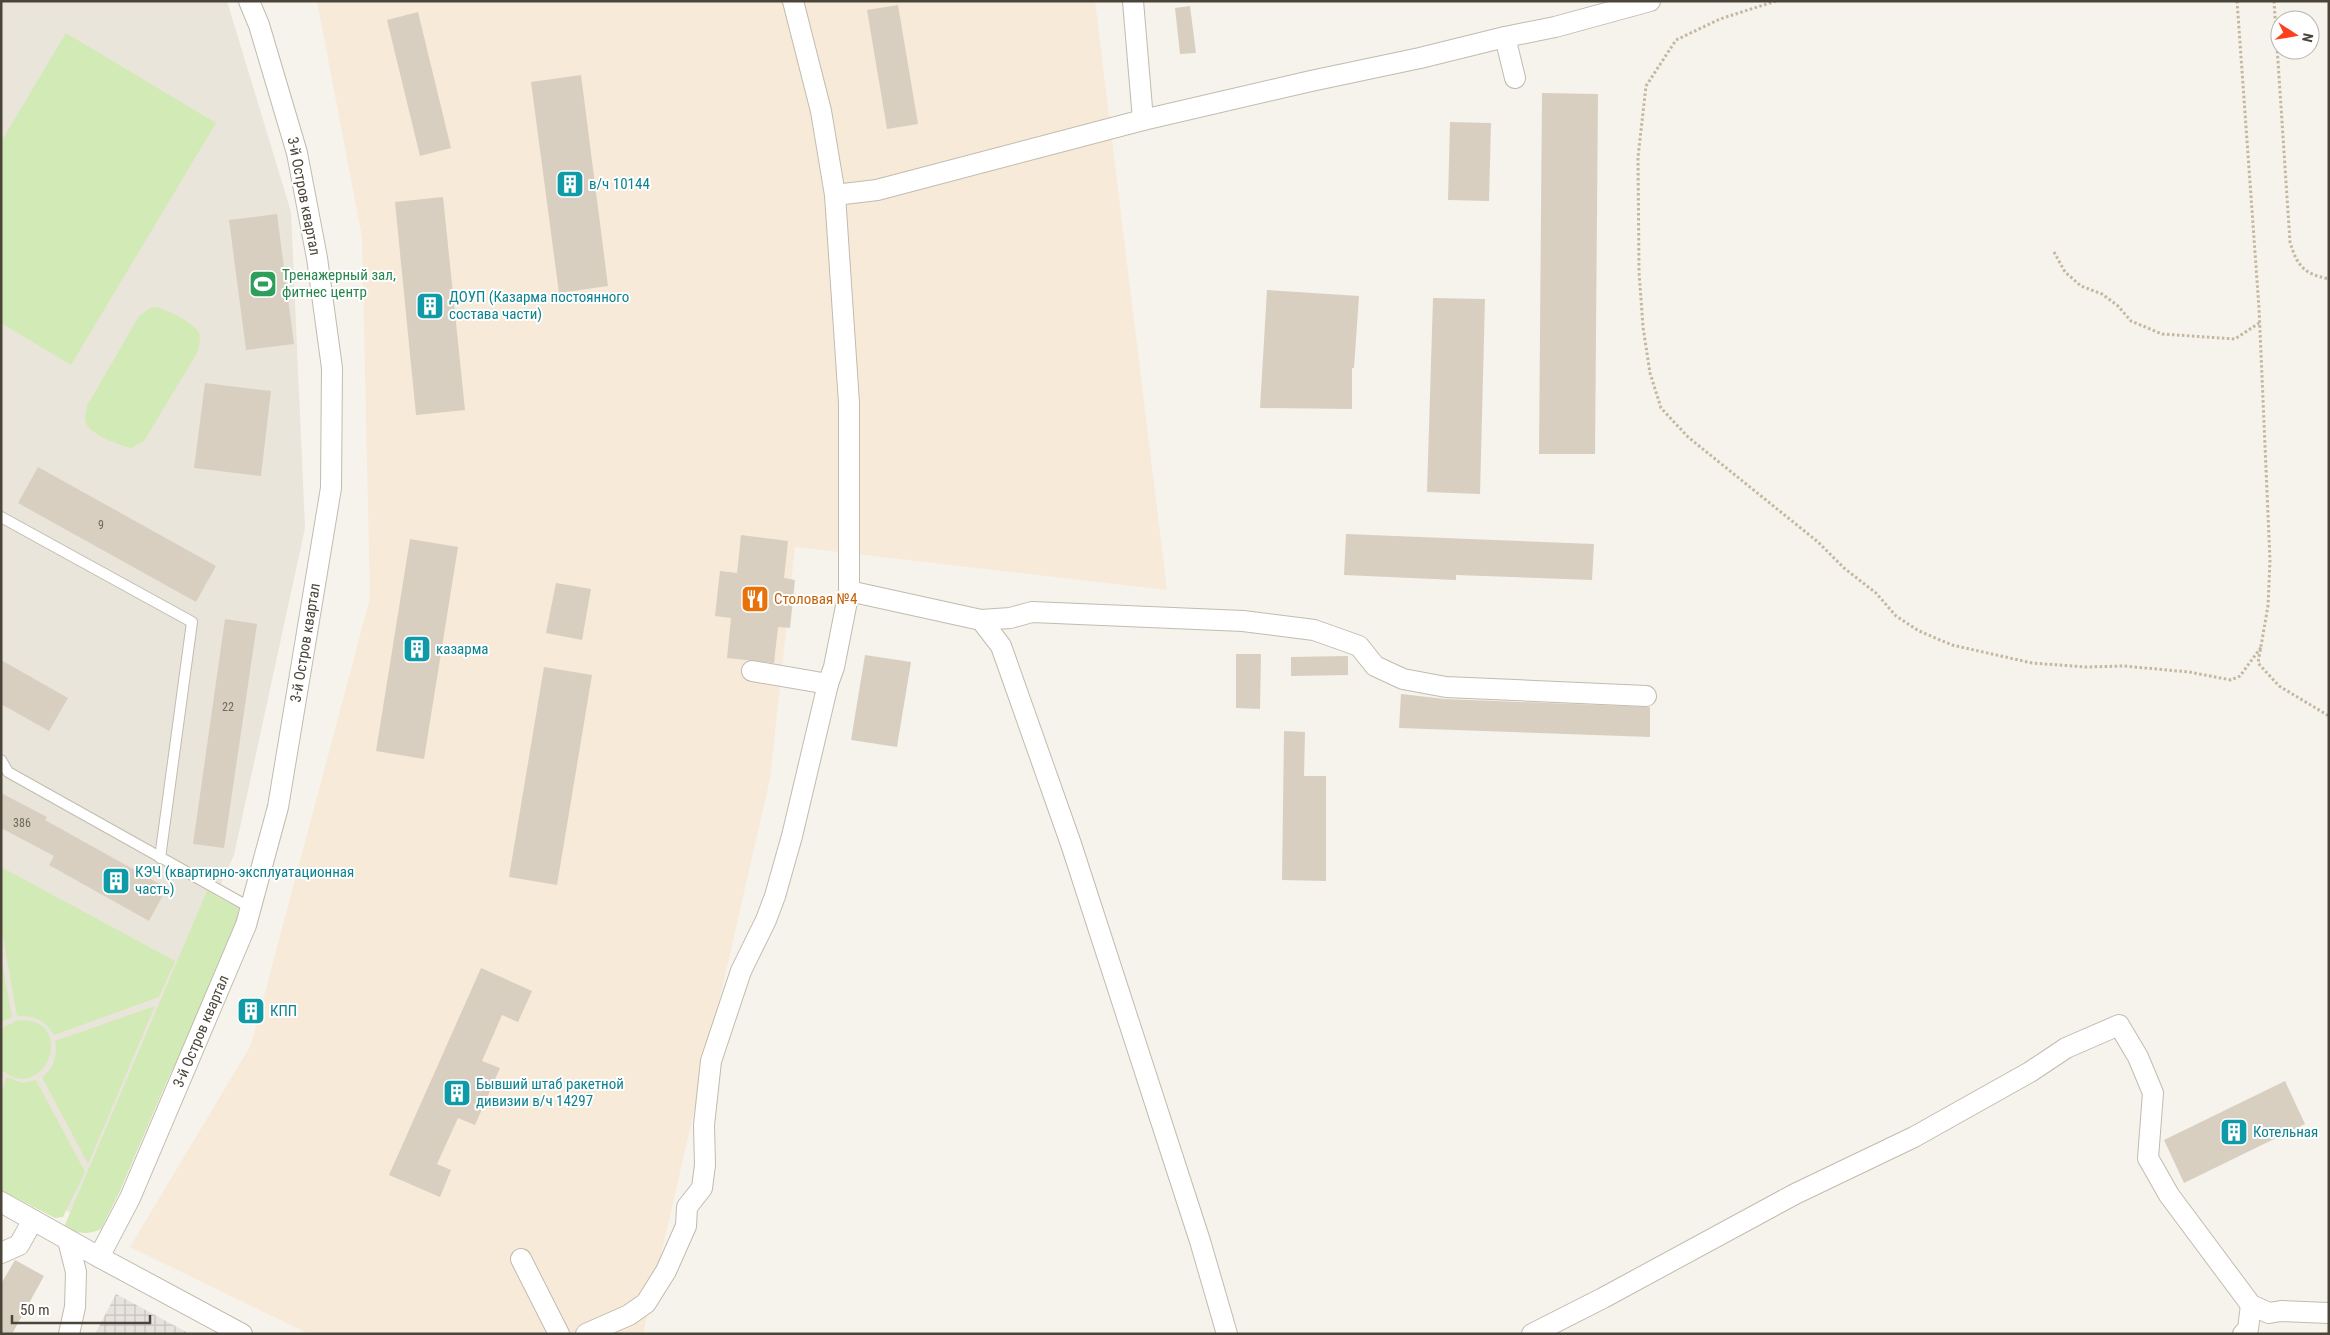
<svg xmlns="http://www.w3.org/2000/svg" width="2330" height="1335" viewBox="0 0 2330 1335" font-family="'Roboto Condensed',sans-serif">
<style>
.residential{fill:#eae5da}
.commercial{fill:#f7ead8}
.industrial{fill:url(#industrial-grid)}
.grass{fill:#d2eab5}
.building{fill:#d8cfc1}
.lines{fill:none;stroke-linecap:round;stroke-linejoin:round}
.service-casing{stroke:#c2bbae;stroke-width:12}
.minor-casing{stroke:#c2bbae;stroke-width:22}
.path{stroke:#c4b79f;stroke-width:3;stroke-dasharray:2.5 2.5;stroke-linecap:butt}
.service{stroke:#fff;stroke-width:10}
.minor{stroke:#fff;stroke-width:20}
.labels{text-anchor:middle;stroke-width:4;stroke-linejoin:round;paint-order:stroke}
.number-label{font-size:12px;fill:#6e675b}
.culture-label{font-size:15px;fill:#0d838f;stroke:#fff;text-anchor:start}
.street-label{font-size:15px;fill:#4b4439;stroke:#fff}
.leisure-label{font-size:15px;fill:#27864d;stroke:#fff;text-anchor:start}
.food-label{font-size:15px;fill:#c56008;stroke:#fff;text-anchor:start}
</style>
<defs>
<pattern id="industrial-grid" width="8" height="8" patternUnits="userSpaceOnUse" patternTransform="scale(1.25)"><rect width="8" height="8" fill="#e6e2dd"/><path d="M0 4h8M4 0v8" fill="none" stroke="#c7c3be"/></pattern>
</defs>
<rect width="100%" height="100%" fill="#f6f3ec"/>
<path class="residential" d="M1,1h226l64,211 14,316 -71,327 -163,358 -70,-40z"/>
<path class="commercial" d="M317,1h778l72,589 -372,-43 -25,232 -127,555h-334l-179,-87 121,-202 119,-447 -8,-361z"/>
<path class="industrial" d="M116,1294l74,40h-95z"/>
<path class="grass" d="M66,33l150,90 -145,242 -70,-42v-181z
M157,307c10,3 38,16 42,26 2,6 0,14 -2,20l-50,83 -3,5 -13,7c-11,-2 -41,-14 -45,-25 -2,-5 0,-12 1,-17l52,-90 11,-8z
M1,867l174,94 -16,36 -105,38c-9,-15 -20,-20 -37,-19l-16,-91z
M207,891l32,17 -16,73 -53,93 -51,119 -18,36c-12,6 -25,5 -37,-2z
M1,957l11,60 -11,5z
M155,1006l-67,158 -46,-87c12,-8 16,-23 13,-36z
M19,1020c60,-2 25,88 -18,49v-40l6,-4z
M6,1077l17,6 13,-3 49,92 -22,45 -8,1 -54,-28v-93z"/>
<path class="building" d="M898,5l20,119 -31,5 -20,-119z
M1190,6l6,47 -16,1 -5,-46z
M418,12l33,136 -31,8 -33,-136z
M581,75l27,211 -49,7 -28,-211z
M1542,93l56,1 -3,360h-56z
M1450,122l41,1 -2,78 -41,-1z
M443,197l22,213 -49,5 -21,-213z
M277,214l17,130 -48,6 -17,-130z
M1267,290l92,6 -5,72h-2v41l-92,-1z
M1433,298l52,1 -5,195 -53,-2z
M205,383l66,8 -10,85 -67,-8z
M38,467l178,99 -20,36 -178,-99z
M1346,534l248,10 -2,36 -136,-5v5l-112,-5z
M741,535l47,6 -4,37 11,2 -5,48 -12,-1 -4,36 -47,-5 4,-40 -16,-2 5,-45 17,2z
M410,539l48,8 -34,212 -48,-8z
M556,583l35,6 -9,51 -36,-7z
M225,619l32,5 -33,224 -31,-4z
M1236,654h25l-1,55 -24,-1z
M865,655l46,7 -14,85 -46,-7z
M1348,656v19l-57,1v-19z
M1,660l67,38 -19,33 -48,-27z
M544,667l48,8 -35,210 -48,-8z
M1401,694l44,5 205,8v30l-251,-9z
M1284,731l21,1 -1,44h22v105l-44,-1z
M1,793l46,24 -2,3 122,68 -18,33 -100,-56 5,-9 -53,-28z
M481,968l51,23 -14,31 -16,-7 -20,46 18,7 -25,57 -17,-7 -21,46 14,6 -11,27 -51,-22z
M247,998l16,8 -8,17 -15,-7z
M2285,1081l20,43 -121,59 -20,-43z
M15,1260l29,16 -32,58h-11v-50z"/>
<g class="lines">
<defs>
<path id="service" d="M1,517l191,105 -32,236
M1,760l7,12 243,136"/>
<g id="minor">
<path d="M793,1l28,110 14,84"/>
<path d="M1133,1l10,119"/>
<path d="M1515,78l-10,-41 50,-10 95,-26"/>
<path d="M849,591l132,29 29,-2 22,-6 211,9 71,9 45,16 16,20 28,13 43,8 200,9"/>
<path d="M981,620l20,26 70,198 129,397 27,93"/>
<path d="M752,671l76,13"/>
<path d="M1,1202l98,55 143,77"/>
<path d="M68,1240l8,32 -1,35 -6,27"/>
<path d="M1,1253l18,-8 14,-25"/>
<path id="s1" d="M99,1257l31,-59 116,-273 32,-118 53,-319 1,-120 -15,-110 -20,-105 -38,-128 -10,-24"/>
<path d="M521,1259l38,75"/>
<path d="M586,1334l43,-19 17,-12 20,-32 20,-45 1,-19 15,-19 3,-23 -1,-40 7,-64 30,-90 25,-51 9,-24 17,-60 36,-152 6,-17 15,-76v-188l-14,-208 42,-5 266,-70 168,-39 109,-23 85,-21"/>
<path d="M1532,1334l71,-36 192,-104 119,-57 116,-65 36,-24 53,-23 19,32 15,36 -5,65 21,37 82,110 18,8 12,-2 48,2"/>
<path d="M2243,1334l5,-5 3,-24"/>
</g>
</defs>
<use href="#service" class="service-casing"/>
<use href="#minor" class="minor-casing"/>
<path class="path" d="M1776,1l-56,18 -44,21 -30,46 -8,71 1,115 4,55 7,46 11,35 27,29 130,105 26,26 32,25 20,23 23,15 33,14 80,18 54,4 38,-1 65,6 42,8 9,-4 22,-30
M2237,1l22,307 11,252 -2,46 -10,57 21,23 50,30
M2274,1l16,241c7,24 14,32 39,37
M2054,252l11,20 16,14 21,8 16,12 13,15 31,13 73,5 24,-16"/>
<use href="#service" class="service"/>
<use href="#minor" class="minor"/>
</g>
<defs>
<symbol id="building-square" viewBox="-11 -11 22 22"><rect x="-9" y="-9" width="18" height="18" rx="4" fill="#0f9aa8" stroke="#fff"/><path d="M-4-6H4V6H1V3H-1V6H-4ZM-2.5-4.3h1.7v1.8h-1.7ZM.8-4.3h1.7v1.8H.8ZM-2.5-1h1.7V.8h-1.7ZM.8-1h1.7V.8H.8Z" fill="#fff"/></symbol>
<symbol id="stadium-square" viewBox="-11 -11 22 22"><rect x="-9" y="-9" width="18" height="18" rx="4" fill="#2e9e5b" stroke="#fff"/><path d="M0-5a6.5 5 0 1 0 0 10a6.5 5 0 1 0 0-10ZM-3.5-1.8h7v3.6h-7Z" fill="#fff"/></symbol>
<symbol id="restaurant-square" viewBox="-11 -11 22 22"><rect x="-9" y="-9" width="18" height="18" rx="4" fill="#e8710a" stroke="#fff"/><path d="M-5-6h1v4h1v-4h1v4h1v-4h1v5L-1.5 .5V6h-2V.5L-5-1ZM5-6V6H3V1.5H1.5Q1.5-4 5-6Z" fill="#fff"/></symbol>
</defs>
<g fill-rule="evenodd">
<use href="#building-square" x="554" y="168" width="32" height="32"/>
<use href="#stadium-square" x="247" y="268" width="32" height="32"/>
<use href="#building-square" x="414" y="290" width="32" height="32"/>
<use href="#restaurant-square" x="739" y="583" width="32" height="32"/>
<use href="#building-square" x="401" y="633" width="32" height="32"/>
<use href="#building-square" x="100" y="865" width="32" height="32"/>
<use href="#building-square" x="235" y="995" width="32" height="32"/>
<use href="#building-square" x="441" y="1077" width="32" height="32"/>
<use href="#building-square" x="2218" y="1116" width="32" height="32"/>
</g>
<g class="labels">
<g class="number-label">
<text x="101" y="529">9</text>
<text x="228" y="711">22</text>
<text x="22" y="827">386</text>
</g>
<g class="culture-label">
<text x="589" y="189">в/ч 10144</text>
<text x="449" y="302">ДОУП (Казарма постоянного<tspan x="449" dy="17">состава части)</tspan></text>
<text x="436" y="654">казарма</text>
<text x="135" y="877">КЭЧ (квартирно-эксплуатационная<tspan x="135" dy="17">часть)</tspan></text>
<text x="270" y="1016">КПП</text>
<text x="476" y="1089">Бывший штаб ракетной<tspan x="476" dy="17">дивизии в/ч 14297</tspan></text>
<text x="2253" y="1137">Котельная</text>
</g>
<g class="street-label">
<text transform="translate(304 196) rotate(79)" y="5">3-й Остров квартал</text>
<text dy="5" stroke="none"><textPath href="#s1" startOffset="652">3-й Остров квартал</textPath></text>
<text dy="5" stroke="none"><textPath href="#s1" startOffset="248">3-й Остров квартал</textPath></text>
</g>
<g class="leisure-label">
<text x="282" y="280">Тренажерный зал,<tspan x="282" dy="17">фитнес центр</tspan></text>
</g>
<g class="food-label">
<text x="774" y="604">Столовая №4</text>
</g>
</g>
<rect width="2330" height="1335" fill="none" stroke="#4b4439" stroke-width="5"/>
<g transform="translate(2295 35) rotate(102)"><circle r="24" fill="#ffffff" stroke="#b7b4b0"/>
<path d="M0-4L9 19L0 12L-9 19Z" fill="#fc3f1d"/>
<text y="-8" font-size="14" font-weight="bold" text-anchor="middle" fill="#4b4439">N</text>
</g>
<path d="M12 1315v8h138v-8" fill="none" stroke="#4b4439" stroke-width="2.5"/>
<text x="20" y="1315" font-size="15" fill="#4b4439" stroke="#ffffff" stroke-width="4" paint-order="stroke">50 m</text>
</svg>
